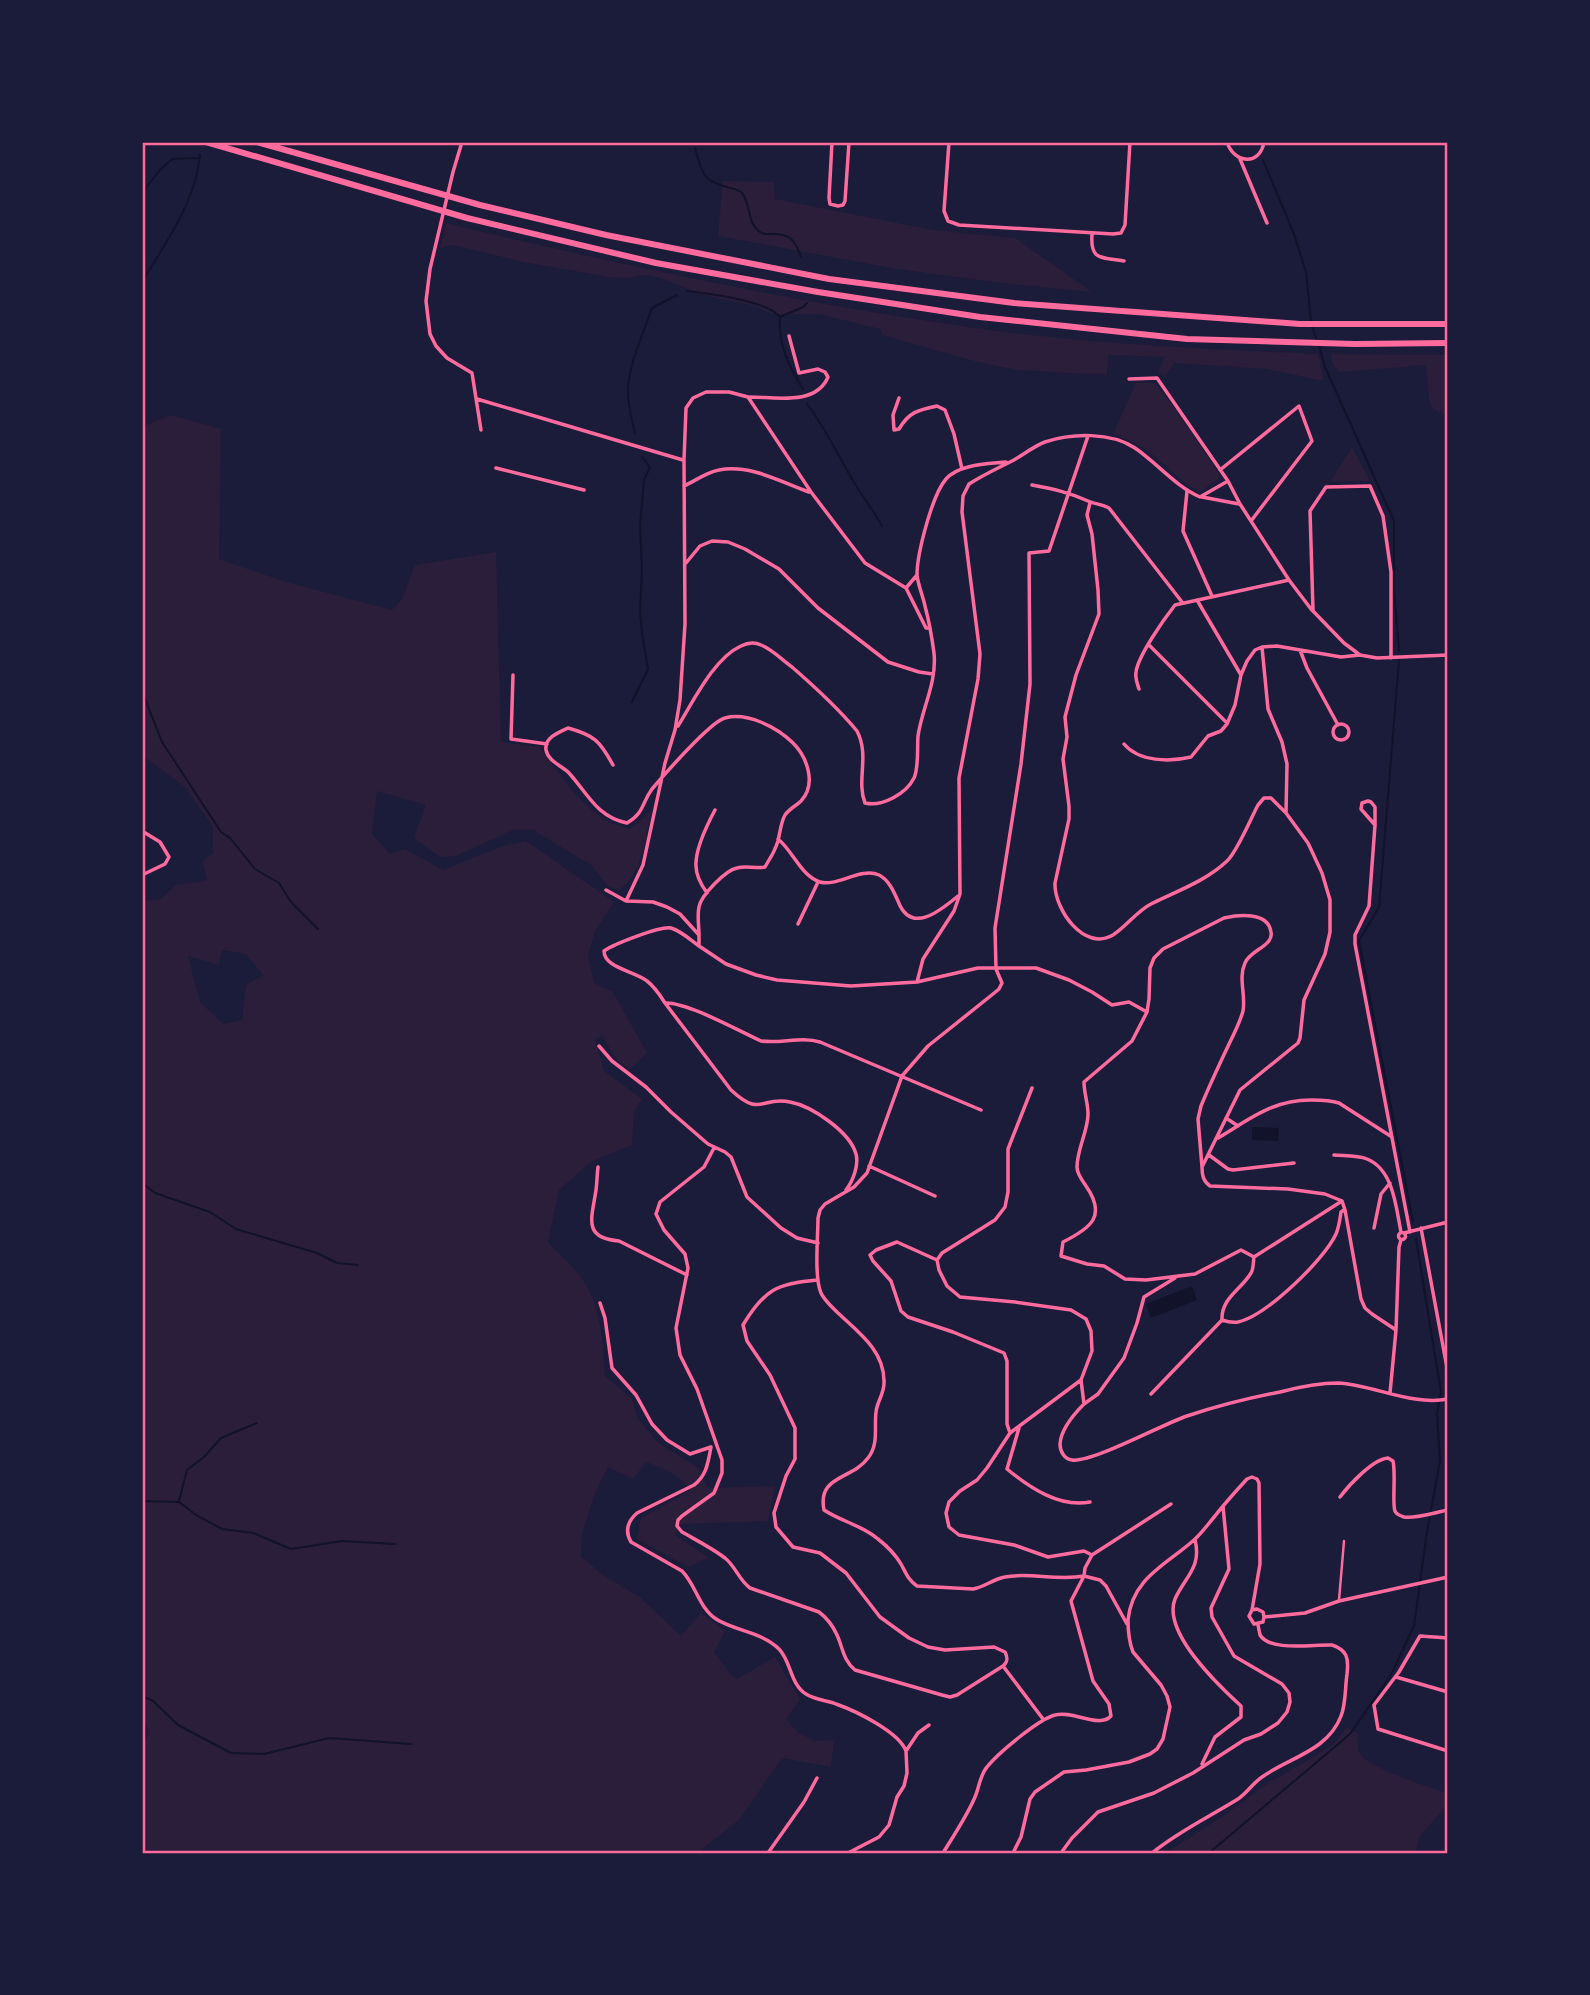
<svg xmlns="http://www.w3.org/2000/svg" width="1590" height="1995" viewBox="0 0 1590 1995" font-family="'Nunito Sans',sans-serif">
<style>
.green{fill:#2a1e3b;fill-rule:evenodd}
.water{fill:#12122b}
.lines{fill:none;stroke-linecap:round;stroke-linejoin:round}
.stream{stroke:#12122b;stroke-width:2}
.pedestrian{stroke:#ff6b9d;stroke-width:2.5}
.minor{stroke:#ff6b9d;stroke-width:3.5}
.motorway{stroke:#ff6b9d;stroke-width:6}
.neatline{fill:none;stroke:#ff6b9d;stroke-width:2.5}
</style>
<rect width="100%" height="100%" fill="#1b1b3a"/>
<path class="green" d="M723,181l51,1 1,17 158,31 82,8 77,54 -82,-8 -113,-15 -179,-33z
M446,223c175,42 351,80 529,105 114,16 228,21 343,26l6,27 -57,-12 -93,-6 -9,14 -7,-5 7,-15 -57,-2 -1,20 -89,-5 -40,-8 -96,-27 -2,-6 -61,-15h-46l-18,-8 -51,-11 -43,-17 -16,-3 -18,3 -18,-1 -86,-15 -70,-17 -13,3z
M1331,354l117,1v60l-15,-6 -4,-9 -3,-35 -87,7 -7,-10z
M1136,383h19l24,31 42,63 -21,15c-14,-6 -23,-16 -35,-27 -16,-14 -32,-25 -52,-31z
M170,415l51,14 -2,130 64,22 109,29 10,-11 13,-34 81,-13 5,190 39,5c18,26 37,54 64,72 7,5 18,7 26,10l22,-19c-7,25 -9,66 -33,80l-11,-4 -17,-21 -58,-35h-20l-57,26 -16,1 -26,-19 12,-33 -49,-14 -5,43 18,20 15,-5 38,21 60,-24 23,-5 88,61 -19,29 -7,24 6,28 19,9 34,61 -17,16 -12,-8 -16,-25 -7,4 9,31 38,28 -8,13 -2,33 -40,16 -33,29 -11,52c10,12 22,21 31,33 23,29 23,66 26,101l27,23 5,18 19,24 42,27 10,20 67,-2 -7,35 -86,3 -7,11 34,23 -21,9 -51,-28 4,-21 49,-27c-8,-16 -27,-22 -44,-29l-13,17 -25,-12 -13,26 -13,40 -1,23 22,19 38,23 40,38 20,-23 24,18 -11,21 18,24 5,3 38,-22 25,42 -14,20 13,14 16,8 19,-1 -3,27 -49,-9 -43,62 -42,33h-555v-111l5,-4c2,-7 0,-14 -5,-19v-818l19,-2 14,-14 32,-4 -4,-20 10,-8v-26l-28,-40 -43,-32v-328zM222,950l24,4 17,21 -17,10 -4,35 -19,4 -23,-22 -12,-46 31,9z
M1352,447l18,34 -40,1z
M1347,1727l11,7c0,7 -2,14 3,21 11,14 69,32 87,39v10l-28,32 -5,17h-249l60,-39 38,-28 69,-41z"/>
<path class="water" d="M1252,1127l27,1 -1,13 -26,-1z
M1192,1286l5,14 -46,18 -5,-14z"/>
<g class="lines">
<path class="stream" d="M695,148c7,24 6,32 32,39 6,2 11,2 15,6 9,11 5,30 18,39 4,3 5,2 10,2 20,-1 25,6 31,23
M1263,160l31,74 12,38 5,49
M142,193l18,-23 12,-11 27,-1
M142,285l1,-5c23,-37 53,-80 57,-125
M687,291c22,3 78,9 92,25
M1312,326l5,15
M1319,346l6,21 69,154v67l5,63
M803,389c-14,-23 -25,-44 -23,-72l23,-10 4,-4
M807,404c19,25 32,53 48,80 9,15 19,27 27,42
M635,434c-3,-15 -8,-30 -7,-45 1,-26 16,-57 24,-81l25,-13
M1399,661l-20,246 -20,34 54,281
M142,691l20,51 59,90 10,7 24,30 24,14 12,19 27,27
M632,702l16,-33 -6,-35 -2,-23 2,-42 -2,-43 4,-46 6,-13 -8,-10
M142,1183l13,10 55,19 26,17 81,24 20,10 21,2
M142,1501l37,1 17,13 26,14 31,4 38,16 51,-8 53,3
M179,1501l8,-31 17,-13 17,-19 36,-15
M142,1696l11,5 25,24 53,28 33,1 65,-16 82,6
M1209,1853l141,-119 41,-59 23,-49 13,-94 13,-71 -3,-47 4,-22 -25,-153"/>
<path class="pedestrian" d="M1339,1600l5,-59"/>
<path class="minor" d="M462,142l-9,30 -23,97 -4,32 4,33 6,12 11,12 25,15 9,57
M832,142l-3,56 1,6 8,2 5,-1 2,-4 4,-59
M949,142l-5,69 4,10 11,4 154,9 8,-1 4,-8 5,-83
M1227,142c7,22 33,24 37,0
M1240,159l27,64
M1092,234c-2,27 9,23 32,27
M1129,379l28,-1 71,103 12,23 49,76 22,29 33,34 16,12
M750,397c25,0 66,9 78,-20l-3,-5 -7,-3 -19,4 -10,-37
M899,398l-6,17 1,15 5,-1c10,-17 19,-19 38,-23l8,4 9,24 8,35
M477,399l206,61
M1088,436l-39,115 -20,2 1,131 -9,80 -26,164 1,41 6,14 -3,6 -6,5 -65,52 -26,30 -35,97 -13,14 -29,17 -5,6 -2,8c0,18 -4,59 3,75 3,7 11,14 17,20 20,19 46,37 46,68 1,12 -7,20 -8,31 -2,16 3,32 -8,46 -16,22 -51,17 -44,52 18,12 38,15 54,29 9,7 17,15 23,25 5,9 7,16 16,22l56,3c12,-2 20,-10 32,-12 23,-5 52,4 79,-1l1,-8 7,-13 -8,-4 -36,6 -34,-12 -55,-10 -10,-8 -3,-14 3,-11 11,-11 17,-11 10,-12 23,-35 71,-53 3,24c-10,10 -23,25 -24,40 0,7 4,15 12,16 20,3 91,-36 115,-44 30,-10 61,-18 93,-24 19,-5 38,-9 58,-9 36,2 74,23 110,16
M496,468l88,22
M1220,470l79,-64 13,35 -61,80
M1032,485c21,4 36,7 56,16 6,3 14,3 21,7l73,94
M684,486c11,-5 23,-14 35,-16 31,-6 62,12 90,22
M1187,491l-4,40 29,65
M1202,497l37,7
M1090,503l-3,12 5,19 6,56 1,24 -23,61 -11,42 2,20 -4,22 6,47v13l-14,64c-1,26 29,69 58,52 14,-9 24,-24 38,-31 26,-13 55,-23 76,-43 10,-9 24,-43 31,-56l6,-7h7l14,14
M686,563l14,-17 12,-5 16,1 17,7 34,20 39,39 70,54 31,10 14,2
M906,588l20,40h2
M906,588l11,-13
M1197,600l44,75
M1313,610l-3,-99 16,-24 44,-1 13,30 8,56v86
M1149,645l78,78
M1262,647l6,62 14,33 5,22 -1,49 22,30 14,30 8,27v32l-5,22 -21,46 -4,38 -2,5 -58,47 -38,77c0,8 1,14 8,19l78,3 37,5 17,7 3,9 16,89 4,9 7,6 24,16
M1300,650l7,18 31,57
M513,675l-2,64 36,5
M1139,689c-2,-6 -4,-11 -3,-17 2,-16 28,-53 39,-67l114,-25
M1333 732a8 8 0 1 1 16 0a8 8 0 1 1-16 0Z
M678,726c15,-24 36,-68 63,-80 6,-3 14,-4 20,-1 12,5 21,15 31,22 23,20 46,41 65,64 13,25 -1,49 8,72 17,4 41,-9 49,-25 5,-11 3,-29 4,-42 4,-28 19,-53 16,-83 -2,-15 -5,-32 -9,-47 -2,-10 -7,-21 -8,-31 0,-21 15,-80 29,-96 13,-15 42,-15 60,-17
M1124,744c15,18 46,18 67,13l17,-21 13,-5 6,-7 8,-19 6,-30 6,-14 8,-11 7,-3 15,-1 64,11 19,-2 17,3 71,-3
M613,765c-13,-24 -19,-30 -45,-37 -9,4 -24,10 -22,22 2,11 16,16 23,23 19,21 28,44 58,50 18,-11 14,-19 25,-34 11,-13 59,-68 73,-71 22,-6 52,9 68,25 14,14 24,41 8,58 -5,5 -11,7 -16,14 -4,7 -5,17 -7,26 -2,6 -5,13 -9,19l-4,7c-10,2 -19,-2 -28,1 -11,2 -36,27 -38,39 -2,8 0,19 0,28
M1375,825l-14,-16 1,-6 6,-2 3,1 4,5v18l-6,81 -14,29v9l55,288
M142,831l18,11 9,15 -4,7 -23,11
M778,839c15,12 23,37 42,43 17,5 41,-15 59,-7 10,5 15,17 19,26 13,34 42,10 60,-5
M606,890l20,11 27,1 14,5 13,7 19,21v11l27,18 30,11 21,5 74,6 66,-4 61,-14h58l33,12 23,12 20,13 17,-3 18,10
M707,893c-5,-7 -11,-18 -11,-27 -1,-17 11,-41 19,-56
M626,901l17,-36 22,-102 10,-33 5,-30 5,-76 -1,-164 2,-52 7,-10 13,-6h23l19,5 63,95 54,71 41,25
M798,924l20,-42
M699,946c-8,-6 -18,-15 -28,-18 -11,-2 -57,16 -67,23 0,17 31,20 43,30 8,6 13,14 18,22 22,-1 74,28 96,38 20,3 40,-5 59,1l161,68
M917,982l6,-23 31,-48 6,-17 -1,-116 19,-99 2,-25 -18,-142 1,-16 6,-12c14,-9 29,-16 43,-23 11,-6 22,-15 33,-19 27,-9 66,-10 90,6 22,15 40,38 65,49l28,-16
M665,1003l66,87c30,28 30,6 59,12 22,4 60,30 66,52 3,11 -3,27 -10,36
M599,1046l13,15 34,26 25,25 37,32 17,8 6,5 16,40 34,31 16,10 21,5
M1032,1088l-24,61v43l-3,15 -10,13 -53,33 -5,7 2,10 8,16 13,11 55,5 56,8 15,9 5,12 1,20 -11,29
M1226,1118l12,8
M1218,1138c32,-19 54,-38 93,-38 10,0 19,0 28,3l53,34
M714,1148l-10,19 -44,35 -4,12 8,16 21,24 3,14 -12,60 4,27 17,34 25,71v13l-8,20 -32,23 -4,4 -1,6 5,6c14,8 30,16 43,26 11,9 14,22 25,30l69,24c8,6 14,14 18,23 6,13 6,25 18,35l87,25 8,2 7,-2 46,-29c5,-4 5,-8 2,-14l-11,-5 -49,3 -17,-3 -19,-9 -29,-21 -34,-44 -26,-20 -27,-6 -17,-20 -2,-14 12,-37 9,-17v-31l-25,-53 -23,-34 -4,-16c21,-35 34,-42 75,-45
M1209,1155l19,14 5,1 61,-7
M1334,1155c10,1 23,0 33,4 27,11 29,49 34,73
M869,1166l66,30
M598,1167c-1,8 -1,16 -2,23 -4,28 -14,48 23,51l68,34
M1202,1167l-4,-48 3,-13c9,-22 19,-43 29,-64 5,-10 10,-20 13,-31 3,-16 -5,-33 2,-48 5,-13 29,-17 26,-31 -3,-21 -33,-17 -47,-14l-61,31 -9,9 -4,10 -1,31 -2,13 -15,29 -48,41c0,11 4,21 4,32 0,17 -11,35 -11,53 0,7 5,13 9,19 21,30 5,42 -23,56l-2,14 26,8 17,2 21,13 21,1 49,-6 46,-24 13,7
M1374,1228l7,-34 9,-11
M1421,1228l27,145
M1398.5 1236a3.5 3.5 0 1 1 7 0a3.5 3.5 0 1 1-7 0Z
M1404,1233l44,-11
M937,1260l-40,-18 -21,8 -6,5 3,6 18,20 10,30 7,6 45,15 51,21 3,8v63l3,9
M600,1303l5,15 7,50 24,27 16,29 15,16 23,14 21,-7c-3,15 -4,28 -17,38l-57,28c-9,8 -13,17 -6,29l51,29c14,14 17,37 34,48 19,12 46,13 63,30 12,12 11,35 27,45 9,6 20,6 30,10 20,7 63,28 70,47
M1222,1320c6,2 10,3 16,2 28,-6 86,-62 98,-88 3,-7 4,-15 5,-22l3,-2
M1390,1393l6,-63 3,-83 2,-7
M1151,1394l71,-74c-1,-22 19,-30 29,-47 3,-5 2,-11 3,-16l88,-56
M1084,1404l14,-10 26,-36 13,-35 7,-26 31,-19
M1019,1428l-12,41c23,19 53,39 83,33
M1340,1497c9,-12 33,-38 48,-39l5,3c3,12 -1,44 2,50 1,3 6,5 9,6 11,2 33,-5 44,-7
M1195,1540c7,27 -10,37 -20,59 -13,33 44,87 66,107v11l-26,20 -13,27
M1092,1555l79,-51
M1264,1617l41,-4 34,-12 109,-24
M1448,1638l-28,-2 -21,36 -25,33 4,24 70,22
M1003,1666l40,53
M1396,1677l52,15
M768,1853l36,-51 13,-24
M848,1853l31,-16 10,-12 8,-28 7,-11 3,-13 -1,-22 12,-18 11,-8
M943,1853c11,-18 24,-37 32,-56 4,-9 5,-22 12,-30 11,-14 52,-48 68,-52 18,-5 44,14 56,1l-2,-12 -16,-23 -22,-80 13,-25 16,4 6,6 21,38
M1013,1853l8,-16 9,-38 5,-7 29,-20 22,-2 43,-8 21,-8 7,-5 6,-10 7,-32 -3,-11 -6,-11 -28,-33c-4,-10 -5,-22 -5,-32 4,-42 38,-55 66,-80 8,-7 14,-16 21,-24 10,-13 21,-25 32,-37l5,-2 5,2 2,4 1,81 -8,46 -3,6 5,8 9,-2 1,-5 -1,-5 -6,-3 -5,1
M1061,1853l11,-15 26,-26 56,-19 39,-20 51,-33 17,-6 17,-11 9,-11 3,-10 -1,-9 -7,-9 -48,-28 -22,-39 -1,-9 18,-39 -6,-63
M1152,1853c27,-22 57,-36 86,-54 9,-6 15,-16 24,-22 26,-19 66,-26 79,-61 5,-12 4,-29 6,-42 2,-16 0,-24 -15,-29 -18,-1 -62,7 -72,-10 0,-1 -2,-9 -2,-11"/>
<path class="motorway" d="M206,142l261,76 189,45 162,29 162,25 207,22 168,5 93,-1
M257,142l223,63 126,30 223,44 185,24 286,21h148"/>
</g>
<rect width="1590" height="1995" fill="none" stroke="#1b1b3a" stroke-width="287"/>
<rect x="144" y="144" width="1302" height="1708" class="neatline"/>
</svg>
